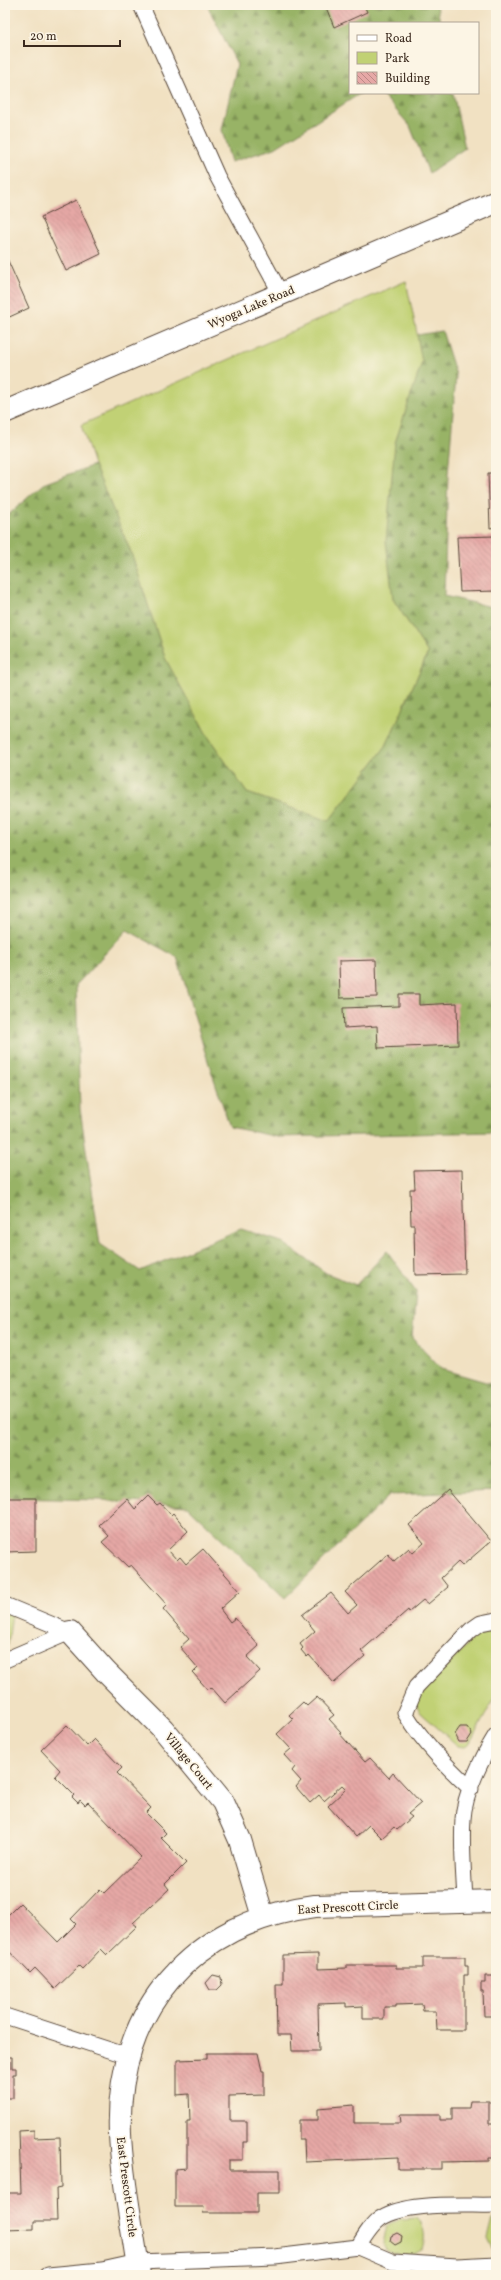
<svg xmlns="http://www.w3.org/2000/svg" width="501" height="2280" viewBox="0 0 501 2280" font-family="Vollkorn,serif">
<style>
.green{fill:#c1d174;stroke:#7e7e49}
.forest{fill:url(#forest-firs);stroke:#6a6e42}
.building{fill:url(#building-back-hatch)}
.lines{fill:none;stroke-linecap:round;stroke-linejoin:round}
.lane-casing{stroke:#564537;stroke-width:17}
.street-casing{stroke:#564537;stroke-width:24}
.secondary-casing{stroke:#564537;stroke-width:24}
.lane{stroke:#fff;stroke-width:15}
.street{stroke:#fff;stroke-width:22}
.secondary{stroke:#fff;stroke-width:22}
.labels{text-anchor:middle;stroke-width:3.5;stroke-linejoin:round;paint-order:stroke}
.street-label{font-size:12px;fill:#3b2a1e;stroke:#fcf5e5}
</style>
<defs>
<pattern id="forest-firs" width="22" height="20" patternUnits="userSpaceOnUse"><rect width="22" height="20" fill="#98b366"/><path d="M5 1l3.5 6h-7zM16 11l3.5 6h-7z" fill="#7d9253"/></pattern>
<pattern id="building-back-hatch" width="6" height="6" patternUnits="userSpaceOnUse"><rect width="6" height="6" fill="#e6a8a6"/><path d="M-1 5l2 2M0 0l6 6M5-1l2 2" fill="none" stroke="#bc8987"/></pattern>
</defs>
<rect width="100%" height="100%" fill="#fcf5e5"/>
<filter id="ink" filterUnits="userSpaceOnUse"><feTurbulence type="fractalNoise" baseFrequency=".025" numOctaves="2"/><feDisplacementMap in="SourceGraphic" scale="8" xChannelSelector="R" yChannelSelector="G"/><feConvolveMatrix kernelMatrix="1 2 1 2 8 2 1 2 1" color-interpolation-filters="sRGB"/></filter>
<filter id="wash" filterUnits="userSpaceOnUse"><feTurbulence type="fractalNoise" baseFrequency=".012" numOctaves="4" result="noise"/><feDisplacementMap in="SourceGraphic" scale="16" xChannelSelector="R" yChannelSelector="G"/><feGaussianBlur stdDeviation="0.9" result="paint"/><feColorMatrix in="noise" values="0 0 0 0 0 0 0 0 0 0 0 0 0 0 0 0 0 1.4 0 .05"/><feComposite in="paint" operator="in"/></filter>
<g filter="url(#wash)">
<rect width="100%" height="100%" fill="#f1e1c2"/>
<path class="green" d="M406,281l17,81 -28,81 -2,156 35,54 -42,93 -57,75 -82,-28 -40,-58 -42,-77 -33,-103 -38,-90 -13,-40z
M5,1606l7,8 -4,30 -3,1z
M485,1631h11v65l-27,48 -4,3 -7,-1 -37,-33 -4,-6v-10l60,-63z
M417,2218c8,10 9,18 5,31 -13,9 -21,8 -36,2l-3,-12 3,-12 14,-8z
M496,2218v37l-8,-17 5,-19z"/>
<path class="forest" d="M207,5h230l3,18h-90v70h11l-86,55 -44,14 -9,-32 15,-66z
M381,93h72l12,55 -36,25 -19,-47z
M442,331l14,44 -8,99 -4,122 52,12v524l-218,5 -48,-10 -25,-75 -28,-95 -50,-27 -51,55 4,124 20,135 40,27 101,-42 41,13 44,31 30,12 31,-34 29,41 -4,46 29,31 55,16v106l-106,4 -105,103 -98,-92 -84,-6 -98,-2v-174l2,-10 -2,-72v-724l38,-34 51,-19 38,90 33,103 42,77 40,58 82,28 57,-75 42,-93 -35,-54 -7,-58 9,-98 27,-81 -5,-27z"/>
<g id="blocks">
<path class="building" d="M325,5h39l3,7 -33,15z
M76,200l25,54 -35,17 -25,-54z
M5,254l24,54 -24,11z
M488,473h8v54l-6,1z
M496,536v55l-36,1 -3,-55z
M376,960l1,37 -37,1 -1,-37z
M399,994h20v11l38,-2 1,42 -80,3 -1,-22 -33,2 -1,-20 56,-2z
M462,1170l3,104 -50,1 -1,-50h-3l-1,-36h5l-1,-18z
M448,1490l43,51 -29,25 -4,-4 -17,16 7,9 -20,17 -5,-4 -14,12 -1,-2 -47,41 4,5 -31,27 -25,-28 -2,2 -6,-7 2,-2 -3,-4 15,-13 -13,-16 29,-22 17,20 9,-8 -12,-13 43,-38 6,7 15,-13 4,5 11,-10 -15,-18z
M148,1496l9,9 3,-2 11,12 2,-2 15,18 -20,19 9,10 3,-3 6,7 17,-15 37,42 -20,18 10,13 5,-4 24,28 -12,11 13,14 -35,32 -14,-16 -3,3 -15,-17 5,-5 -18,-21 9,-8 -26,-30 4,-4 -36,-40 -3,2 -26,-25 7,-6 -10,-11 28,-26 8,10z
M5,1498h31v53l-31,1z
M317,1697l17,18 -5,4 12,13 -2,1 26,29 5,-4 19,20 4,-5 28,30 -13,11 4,3 -15,13 -3,-3 -12,11 -13,-13 -13,12 -28,-31 18,-17 -4,-4 -18,16 -5,-6 -9,8 -14,-16 5,-6 -9,-10 3,-4 -11,-12 7,-6 -14,-15 16,-15 -4,-4 14,-13 4,4z
M67,1725l20,21 7,-7 28,29 -5,5 34,35 -5,5 20,20 -5,5 25,25 -21,21 4,5 -36,34 4,3 -30,29 -6,-6 -19,20 -3,-3 -24,23 -20,-21 -5,5 -25,-26v-21l3,-2 -3,-6 15,-15 38,39 18,-18 -5,-5 29,-30 4,4 37,-36 -53,-55 -3,3 -5,-5 -2,3 -6,-6 2,-2 -19,-19 5,-6 -19,-20z
M460,1727h7l5,7 -5,8h-8l-4,-8z
M318,1954v15l28,-1v-3h50v3h27v-11h42v9h3v9h-4v55h-27l-1,-19h-13l-1,-7 -26,1v2h-12v12h-21v-13l-17,1v-4l-28,1 1,47h-27l-1,-16h-14l-1,-51h7v-29z
M213,1975l8,2 1,8 -5,5h-7l-4,-7z
M485,1976h11v40h-12l-1,-25h-2v-8h4z
M207,2053h51l4,18h2v24l-35,1v25h18v21h-4v18h-14v10h51v23h-23v20h-54l1,-6h-29v-38l12,-1v-47h3l-1,-27 -12,1v-35l30,-1z
M5,2057h7v11h4v6h-3v24h-8z
M470,2101h19v23h7v34h-7v3l-48,1v7h-43v-11l-93,4 -1,-22h-5v-20h19v-12l36,-3v18h47l-1,-8h40v5h12v-12h17z
M34,2130v8l26,-1 1,50 -5,1 1,33h-23v8l-29,1v-37h16l-2,-62z
M397,2233l5,3 -1,6 -6,3 -5,-4 1,-5z"/>
</g>
</g>
<g filter="url(#ink)">
<use href="#blocks" fill-opacity="0" stroke="#564537" stroke-width="1"/>
<g class="lines">
<defs>
<path id="lane" d="M141,5l76,171 64,118
M5,1605l65,27
M5,1660l65,-28
M471,1789c-24,-22 -49,-48 -66,-76l11,-26 55,-57 10,-7 15,-3
M465,1902c-1,-27 -4,-55 -2,-83 1,-25 20,-63 33,-84
M5,2016l123,40
M358,2247c6,-10 13,-22 23,-29 27,-17 82,-12 115,-13
M48,2275l54,-5 36,-8 137,-5 83,-10 35,15 64,4 39,-2"/>
<path id="street" d="M70,1632l36,40 57,57 60,73 17,38 23,77
M139,2275c-6,-47 -17,-93 -19,-141 -5,-125 73,-212 195,-228l181,-5"/>
<path id="secondary" d="M5,412l491,-210"/>
</defs>
<use href="#lane" class="lane-casing"/>
<use href="#street" class="street-casing"/>
<use href="#secondary" class="secondary-casing"/>
<use href="#lane" class="lane"/>
<use href="#street" class="street"/>
<use href="#secondary" class="secondary"/>
</g>
</g>
<g class="labels">
<g class="street-label">
<text transform="translate(251 307) rotate(-23)" y="4">Wyoga Lake Road</text>
<text transform="translate(189 1761) rotate(51)" y="4">Village Court</text>
<text transform="translate(348 1907) rotate(-3)" y="4">East Prescott Circle</text>
<text transform="translate(127 2187) rotate(83)" y="4">East Prescott Circle</text>
</g>
</g>
<rect width="501" height="2280" fill="none" stroke="#fcf5e5" stroke-width="20"/>
<rect x="349" y="22" width="130" height="72" fill="#fcf5e5" stroke="#afa495"/>
<rect x="357" y="35" width="20" height="6" fill="#ffffff" stroke="#afa495"/>
<text x="385" y="42" font-size="12" fill="#3b2a1e">Road</text>
<rect x="357" y="52" width="20" height="12" fill="#c1d174" stroke="#afa495"/>
<text x="385" y="62" font-size="12" fill="#3b2a1e">Park</text>
<rect x="357" y="72" width="20" height="12" fill="url(#building-back-hatch)" stroke="#afa495"/>
<text x="385" y="82" font-size="12" fill="#3b2a1e">Building</text>
<path d="M24 40v6h96v-6" fill="none" stroke="#3b2a1e" stroke-width="2"/>
<text x="30" y="40" font-size="12" fill="#3b2a1e" stroke="#fcf5e5" stroke-width="3" paint-order="stroke">20 m</text>
</svg>
